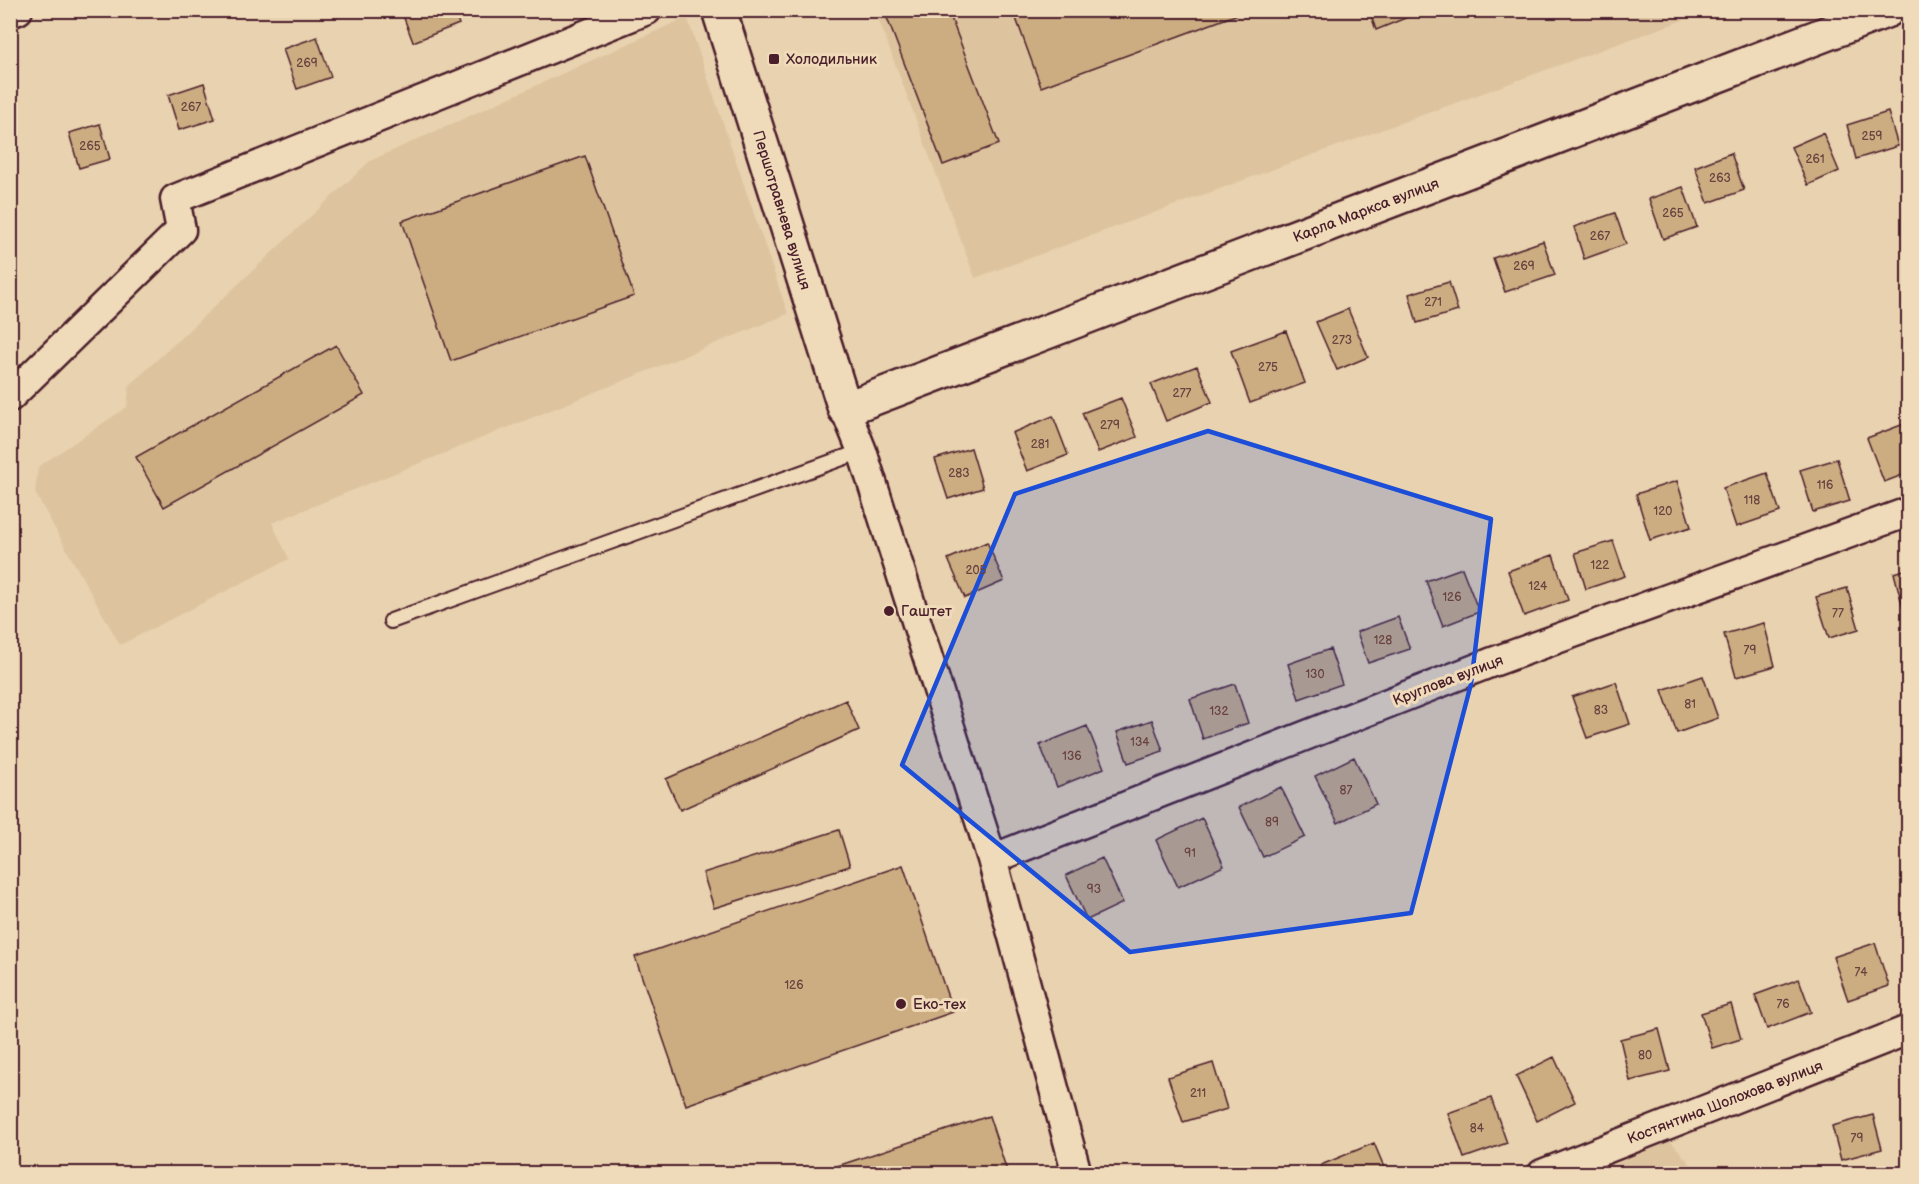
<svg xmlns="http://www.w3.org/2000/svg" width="1919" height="1184" viewBox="0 0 1919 1184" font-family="'Balsamiq Sans',sans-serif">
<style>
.built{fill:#ddc49f}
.building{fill:#cbad81;stroke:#4a1f2b;stroke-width:1.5}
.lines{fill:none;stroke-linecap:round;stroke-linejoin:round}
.lane-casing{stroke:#4a1f2b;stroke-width:18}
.street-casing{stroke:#4a1f2b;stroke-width:33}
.secondary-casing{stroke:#4a1f2b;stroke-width:38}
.lane{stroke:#efdab9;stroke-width:14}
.street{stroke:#efdab9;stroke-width:28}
.secondary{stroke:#efdab9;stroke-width:33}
.marked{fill:#1d4ed8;fill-opacity:0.2;stroke:#1d4ed8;stroke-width:4.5;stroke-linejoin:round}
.poi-dot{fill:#4a1f2b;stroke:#efdab9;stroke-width:2}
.labels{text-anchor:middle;stroke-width:6;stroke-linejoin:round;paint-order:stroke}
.number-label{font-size:12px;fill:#6a4240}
.poi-label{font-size:15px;fill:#4a1f2b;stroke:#efdab9;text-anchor:start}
.street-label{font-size:15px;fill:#4a1f2b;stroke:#efdab9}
</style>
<rect width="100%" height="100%" fill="#e9d2af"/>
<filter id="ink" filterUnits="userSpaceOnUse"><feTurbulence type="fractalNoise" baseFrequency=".0167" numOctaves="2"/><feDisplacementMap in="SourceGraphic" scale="12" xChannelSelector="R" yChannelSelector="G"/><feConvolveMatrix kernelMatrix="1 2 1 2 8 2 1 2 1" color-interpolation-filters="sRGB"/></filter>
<g filter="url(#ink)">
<path class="built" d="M875,10l833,1 -733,267z
M687,17l101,297 -516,209 17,36 -169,86 -85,-152 3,-26 89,-60 2,-21 241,-225z
M1669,1139l29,34 -103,1z"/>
<path class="building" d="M401,10h52l6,14 -46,18z
M884,10h64l51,134 -56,21z
M1013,10h236l-208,77z
M1369,10h56l-49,20z
M317,37l14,40 -34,12 -14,-40z
M204,83l11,36 -36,11 -11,-35z
M1908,99v19l-4,-17z
M1888,112l10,34 -42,13 -9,-34z
M100,124l10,35 -31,9 -10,-35z
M1823,133l16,38 -31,14 -17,-38z
M1731,153l13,37 -36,13 -13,-36z
M585,156l49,140 -183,65 -49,-140z
M1683,187l14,40 -34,12 -14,-40z
M1615,213l11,31 -42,15 -10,-32z
M1543,241l12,34 -50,17 -12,-34z
M1449,282l9,29 -41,12 -8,-29z
M1348,309l20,48 -31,13 -21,-48z
M1286,331l19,52 -55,20 -19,-52z
M336,345l28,50 -200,112 -28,-50z
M1197,366l15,36 -46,19 -15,-37z
M1121,398l16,39 -39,15 -16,-39z
M1053,416l15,39 -41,16 -15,-38z
M1904,424l4,11v38l-24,9 -17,-44z
M971,448l12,40 -35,11 -13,-40z
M1837,459l13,42 -37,11 -13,-42z
M1767,473l13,39 -44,15 -13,-39z
M1677,481l14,46 -41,13 -14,-46z
M1613,541l12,35 -39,13 -11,-36z
M987,542l17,39 -39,17 -17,-39z
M1553,555l15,45 -44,16 -16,-45z
M1462,568l17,44 -36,14 -17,-45z
M1908,569v37l-5,2 -9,-35z
M1847,588l12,41 -30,9 -13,-41z
M1398,617l12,32 -42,14 -11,-31z
M1764,623l11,43 -39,11 -12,-43z
M1330,649l12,35 -43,15 -11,-35z
M1703,676l15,42 -41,15 -15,-43z
M1616,682l14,42 -43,14 -15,-41z
M1235,684l13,39 -45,16 -13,-40z
M846,700l13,30 -179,80 -14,-31z
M1152,720l11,31 -35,12 -11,-31z
M1087,726l17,42 -47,19 -17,-42z
M1354,757l22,47 -38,19 -23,-47z
M1281,787l24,50 -42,20 -24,-50z
M1202,818l22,48 -46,21 -22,-47z
M839,830l11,36 -136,42 -11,-35z
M1102,858l21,45 -36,17 -21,-45z
M903,865l50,147 -267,93 -51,-148z
M1875,943l14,43 -41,14 -15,-43z
M1799,979l12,33 -44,17 -12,-34z
M1731,1004l10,35 -29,9 -11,-35z
M1659,1029l11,42 -40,10 -10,-42z
M1554,1057l21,45 -38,19 -21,-45z
M1213,1063l14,46 -44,13 -15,-45z
M1491,1098l16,45 -43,15 -16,-45z
M1873,1115l9,34 -41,11 -9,-34z
M989,1116l19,58h-195z
M1374,1143l13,31h-63l-3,-9z"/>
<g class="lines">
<defs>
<path id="lane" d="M391,621l471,-170"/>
<path id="street" d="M10,13l8,-3
M10,397l171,-167 -6,-31 472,-189
M845,409l17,42 130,408 85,315
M992,859l498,-196 418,-151
M1542,1174l366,-144"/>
<path id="secondary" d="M719,10l126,399 1043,-399"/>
</defs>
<use href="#lane" class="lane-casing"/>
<use href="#street" class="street-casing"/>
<use href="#secondary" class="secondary-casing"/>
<use href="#lane" class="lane"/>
<use href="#street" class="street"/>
<use href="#secondary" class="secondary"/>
</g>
</g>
<path class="marked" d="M1208,431l283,88 -20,165 -60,229 -281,39 -228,-187 113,-271z"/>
<g class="poi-dot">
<rect x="768" y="53" width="12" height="12" rx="3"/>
<circle cx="889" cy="611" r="6"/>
<circle cx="901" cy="1004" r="6"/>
</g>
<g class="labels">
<g class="number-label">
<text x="307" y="67">269</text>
<text x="191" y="111">267</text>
<text x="1872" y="140">259</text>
<text x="90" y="150">265</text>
<text x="1815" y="163">261</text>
<text x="1720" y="182">263</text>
<text x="1673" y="217">265</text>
<text x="1600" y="240">267</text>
<text x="1524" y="270">269</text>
<text x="1433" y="306">271</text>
<text x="1342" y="344">273</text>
<text x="1268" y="371">275</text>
<text x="1182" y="397">277</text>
<text x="1110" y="429">279</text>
<text x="1040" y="448">281</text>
<text x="959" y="477">283</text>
<text x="1825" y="489">116</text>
<text x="1752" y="504">118</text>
<text x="1663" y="515">120</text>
<text x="1600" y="569">122</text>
<text x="976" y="574">205</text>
<text x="1538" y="590">124</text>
<text x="1452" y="601">126</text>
<text x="1838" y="617">77</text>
<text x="1383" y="644">128</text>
<text x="1750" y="654">79</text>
<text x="1315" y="678">130</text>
<text x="1690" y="708">81</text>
<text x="1601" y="714">83</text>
<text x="1219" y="715">132</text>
<text x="1140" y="746">134</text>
<text x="1072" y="760">136</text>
<text x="1346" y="794">87</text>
<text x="1272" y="826">89</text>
<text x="1190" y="857">91</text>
<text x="1094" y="893">93</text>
<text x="1861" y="976">74</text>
<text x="794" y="989">126</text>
<text x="1783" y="1008">76</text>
<text x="1645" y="1059">80</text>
<text x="1198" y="1097">211</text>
<text x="1477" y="1132">84</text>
<text x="1857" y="1142">79</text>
</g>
<g class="poi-label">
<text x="786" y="64">Холодильник</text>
<text x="901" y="616">Гаштет</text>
<text x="913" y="1009">Еко-тех</text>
</g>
<g class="street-label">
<text transform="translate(782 210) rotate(73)" y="5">Першотравнева вулиця</text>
<text transform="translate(1366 210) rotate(-21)" y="5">Карла Маркса вулиця</text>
<text transform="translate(1448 680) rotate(-21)" y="5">Круглова вулиця</text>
<text transform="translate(1725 1102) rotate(-21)" y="5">Костянтина Шолохова вулиця</text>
</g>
</g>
<rect width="1919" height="1184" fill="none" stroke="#efdab9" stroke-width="36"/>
<rect x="18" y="18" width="1883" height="1148" fill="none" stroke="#4a1f2b" stroke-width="2" filter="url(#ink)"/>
</svg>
